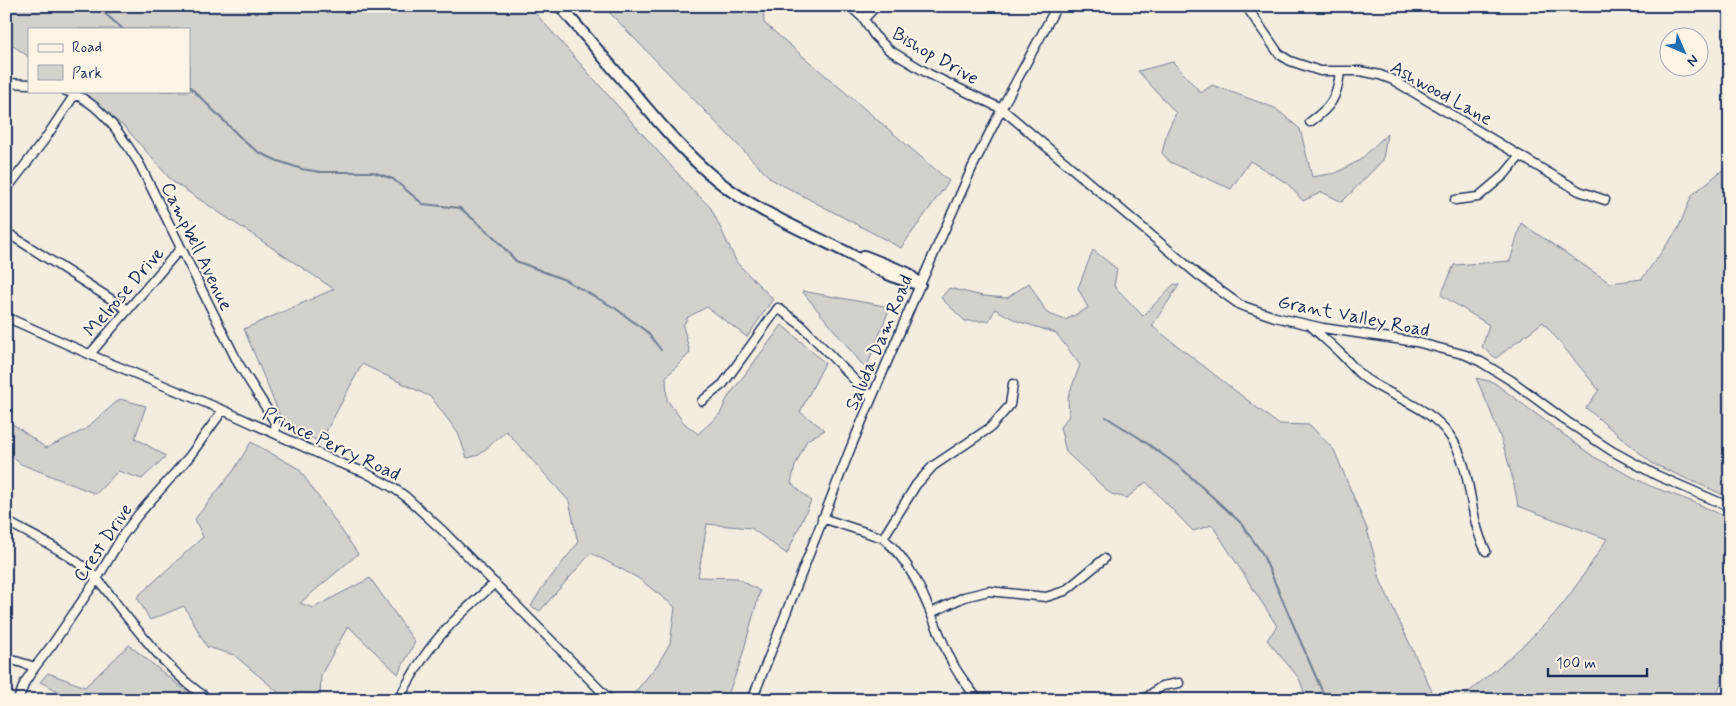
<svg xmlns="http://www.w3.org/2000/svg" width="1736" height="706" viewBox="0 0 1736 706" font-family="Mynerve,sans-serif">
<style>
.green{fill:#d3d1cc;stroke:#778095}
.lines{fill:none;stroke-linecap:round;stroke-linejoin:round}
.stream{stroke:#707a91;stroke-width:2}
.minor-casing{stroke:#1b2f5e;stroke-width:11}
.major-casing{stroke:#1b2f5e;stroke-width:14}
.minor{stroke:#fcf5e5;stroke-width:8}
.major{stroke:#fcf5e5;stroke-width:10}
.labels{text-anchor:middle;stroke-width:4;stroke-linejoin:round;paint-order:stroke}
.street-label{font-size:19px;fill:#1b2f5e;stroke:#fcf5e5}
</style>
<rect width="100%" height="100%" fill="#f3ede0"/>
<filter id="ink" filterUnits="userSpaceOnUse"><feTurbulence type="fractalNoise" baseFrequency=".02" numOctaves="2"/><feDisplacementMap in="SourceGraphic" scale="10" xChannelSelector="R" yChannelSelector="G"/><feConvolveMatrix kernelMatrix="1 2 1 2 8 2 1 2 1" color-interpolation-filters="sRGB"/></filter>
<g filter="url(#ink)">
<path class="green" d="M6,6h523l158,178 24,24 26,55 36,36 -26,38 -40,-30 -19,10 -5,9 7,27 -24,24 1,23 17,23 14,11 22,-20 8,-17 54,-72 43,38 -25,49 25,18 -18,10 -12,26 -4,17 20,18 -24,53 -36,-26 -44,-4 -9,53 39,1 23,13 -19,69 -15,40h-93l-2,-3 27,-33 12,-21 5,-36 -37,-29 -47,-25 -51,58 -9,-5 11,-18 36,-45 -9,-42 -63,-70 -27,24 -12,3 -9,-25 -27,-36 -69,-33 -42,79 -39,-25 -37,-89 90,-40 -162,-108 -47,-54 -49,-36h113v-62h-160v28l-23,-16z
M603,6h160l1,17 185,158 -48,67 -130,-69z
M1173,62l28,31 11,-8 63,23 25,21 12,48 24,-4 24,-13 27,-26 -4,26 -41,42 -20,-10 -19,9 -16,-18 -37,-22 -19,28 -61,-27 -8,-9 5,-21 9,-19 -38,-42z
M1730,164v323l-6,8 -71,-31 -67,-56 13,-18 -56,-68 -47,36 -14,-11 7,-22 -48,-30 13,-30 56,-4 11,-38 89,60 32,-4 36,-50 14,-34z
M1093,250l24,19 -3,17 29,30 31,-32 5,1 -27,41 126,98 32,1 24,25 33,79 14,53 55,118h-129l-8,-22 -32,-38 10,-14 -65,-101 -19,6 -47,-49 -19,16 -16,-4 -45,-42 -6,-25 9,-11 -1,-19 12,-32 -24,-32 -39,-12 -22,-12 -6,12h-24l-24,-23 8,-10 34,8 24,2 22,-15 18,30 18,7 23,-12 -10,-20z
M802,291l88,16 -24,62z
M1476,378l17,4 101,75 56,29 46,17 34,16v138l-15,43h-256c30,-25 60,-49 87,-77 22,-22 44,-58 61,-84l-89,-33c-7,-45 -23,-87 -42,-128z
M120,399l26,7 -11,32 31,18 -24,23 -24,-8 -22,23 -75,-30 -15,-12v-33l40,29 38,-18z
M251,442l48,27 59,85 -58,49 13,5 57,-30 45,64 -17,32 -50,-48 -27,49 -1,25h-37l1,-3 -50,-42 -27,-8 -23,-41 -34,14 -13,-23 66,-60 -8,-18 39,-49z
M129,645l68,55h-129l-8,-8 -20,-10 8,-9 37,14z"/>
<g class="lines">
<path class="stream" d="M96,6l27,23
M189,86l57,57 14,10 18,8 24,8 18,3h53l20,7 30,25 37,4 33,28 23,25 49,19 50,28 32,24 14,18
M1106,417l32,20 42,30 61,56 21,30 64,147"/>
<defs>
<path id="minor" d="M850,6l14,13 10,16 15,15 40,24 73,35 195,165 43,31 35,12 48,11 93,14 50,13 15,7 31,19 54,40 46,30 44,24 74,32
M1246,6l33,48 11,7 30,10h40l20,4 13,5 186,111 26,9
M864,19l12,-13
M6,83l23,1
M66,91c34,10 56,45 74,74l98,198 37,59 1,12
M1310,122c21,-15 27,-24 30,-50
M6,190l39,-51 30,-45
M1455,200l23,-3 26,-22 16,-19
M6,232l122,78
M6,317l94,42 123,51 114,52 27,10 28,15 13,9 38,35 167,169
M1311,326c10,10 21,19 31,29 8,8 14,17 24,24 27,19 65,28 84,57 24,34 17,79 36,115
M90,354l90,-105
M702,401l21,-17 55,-76 23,17 70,72
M822,518l61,20c37,31 48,82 69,124 6,13 17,25 26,38
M6,521c30,17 65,32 90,57 10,10 17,22 26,33 25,31 53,67 88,89
M883,538l33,-53 17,-19 58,-39 19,-22 3,-21
M931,613l33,-16 25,-6 57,6 19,-6 39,-32
M6,658l29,9
M18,700l7,-18 10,-15 17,-22 45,-66 26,-44 15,-20 51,-58 34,-47
M398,700c7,-12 13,-23 20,-34 20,-33 49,-58 77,-83
M752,700l99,-253 65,-153 56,-126 32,-64 53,-98
M1143,700l19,-14 17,-3"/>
<path id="major" d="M560,6c26,31 53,62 79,93 27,32 56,66 91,91 36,25 76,42 114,61 25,13 49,29 76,33
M864,256l43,17 13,11"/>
</defs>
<use href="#minor" class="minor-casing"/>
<use href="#major" class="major-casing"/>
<use href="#minor" class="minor"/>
<use href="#major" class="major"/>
</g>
</g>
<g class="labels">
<g class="street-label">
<text transform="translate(936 55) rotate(30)" y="7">Bishop Drive</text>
<text transform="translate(1442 92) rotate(29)" y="7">Ashwood Lane</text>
<text transform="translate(198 246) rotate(64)" y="7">Campbell Avenue</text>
<text transform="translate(123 291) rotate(-49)" y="7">Melrose Drive</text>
<text transform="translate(1354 315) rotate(11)" y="7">Grant Valley Road</text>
<text transform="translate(878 342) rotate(-67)" y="7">Saluda Dam Road</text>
<text transform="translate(332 443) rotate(25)" y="7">Prince Perry Road</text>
<text transform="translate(102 542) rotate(-56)" y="7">Crest Drive</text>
</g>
</g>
<rect width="1736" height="706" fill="none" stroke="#fcf5e5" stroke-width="25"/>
<rect x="12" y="12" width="1711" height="681" fill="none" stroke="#1b2f5e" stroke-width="2" filter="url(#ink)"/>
<rect x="28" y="28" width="162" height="65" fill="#fcf5e5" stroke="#a2a6af"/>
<rect x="38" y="44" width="25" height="8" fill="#fcf5e5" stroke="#a2a6af"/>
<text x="72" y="52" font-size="15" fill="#1b2f5e">Road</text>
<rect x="38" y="65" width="25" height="15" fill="#d3d1cc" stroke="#a2a6af"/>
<text x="72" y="78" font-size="15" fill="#1b2f5e">Park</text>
<g transform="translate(1684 52) rotate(135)"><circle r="24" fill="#fcf5e5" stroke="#a2a6af"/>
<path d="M0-4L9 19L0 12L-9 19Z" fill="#1f6fb2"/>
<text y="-8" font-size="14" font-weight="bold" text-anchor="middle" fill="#1b2f5e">N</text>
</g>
<path d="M1548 668v8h99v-8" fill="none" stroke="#1b2f5e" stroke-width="2.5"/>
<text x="1556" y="668" font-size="15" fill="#1b2f5e" stroke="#fcf5e5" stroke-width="4" paint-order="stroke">100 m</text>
</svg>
